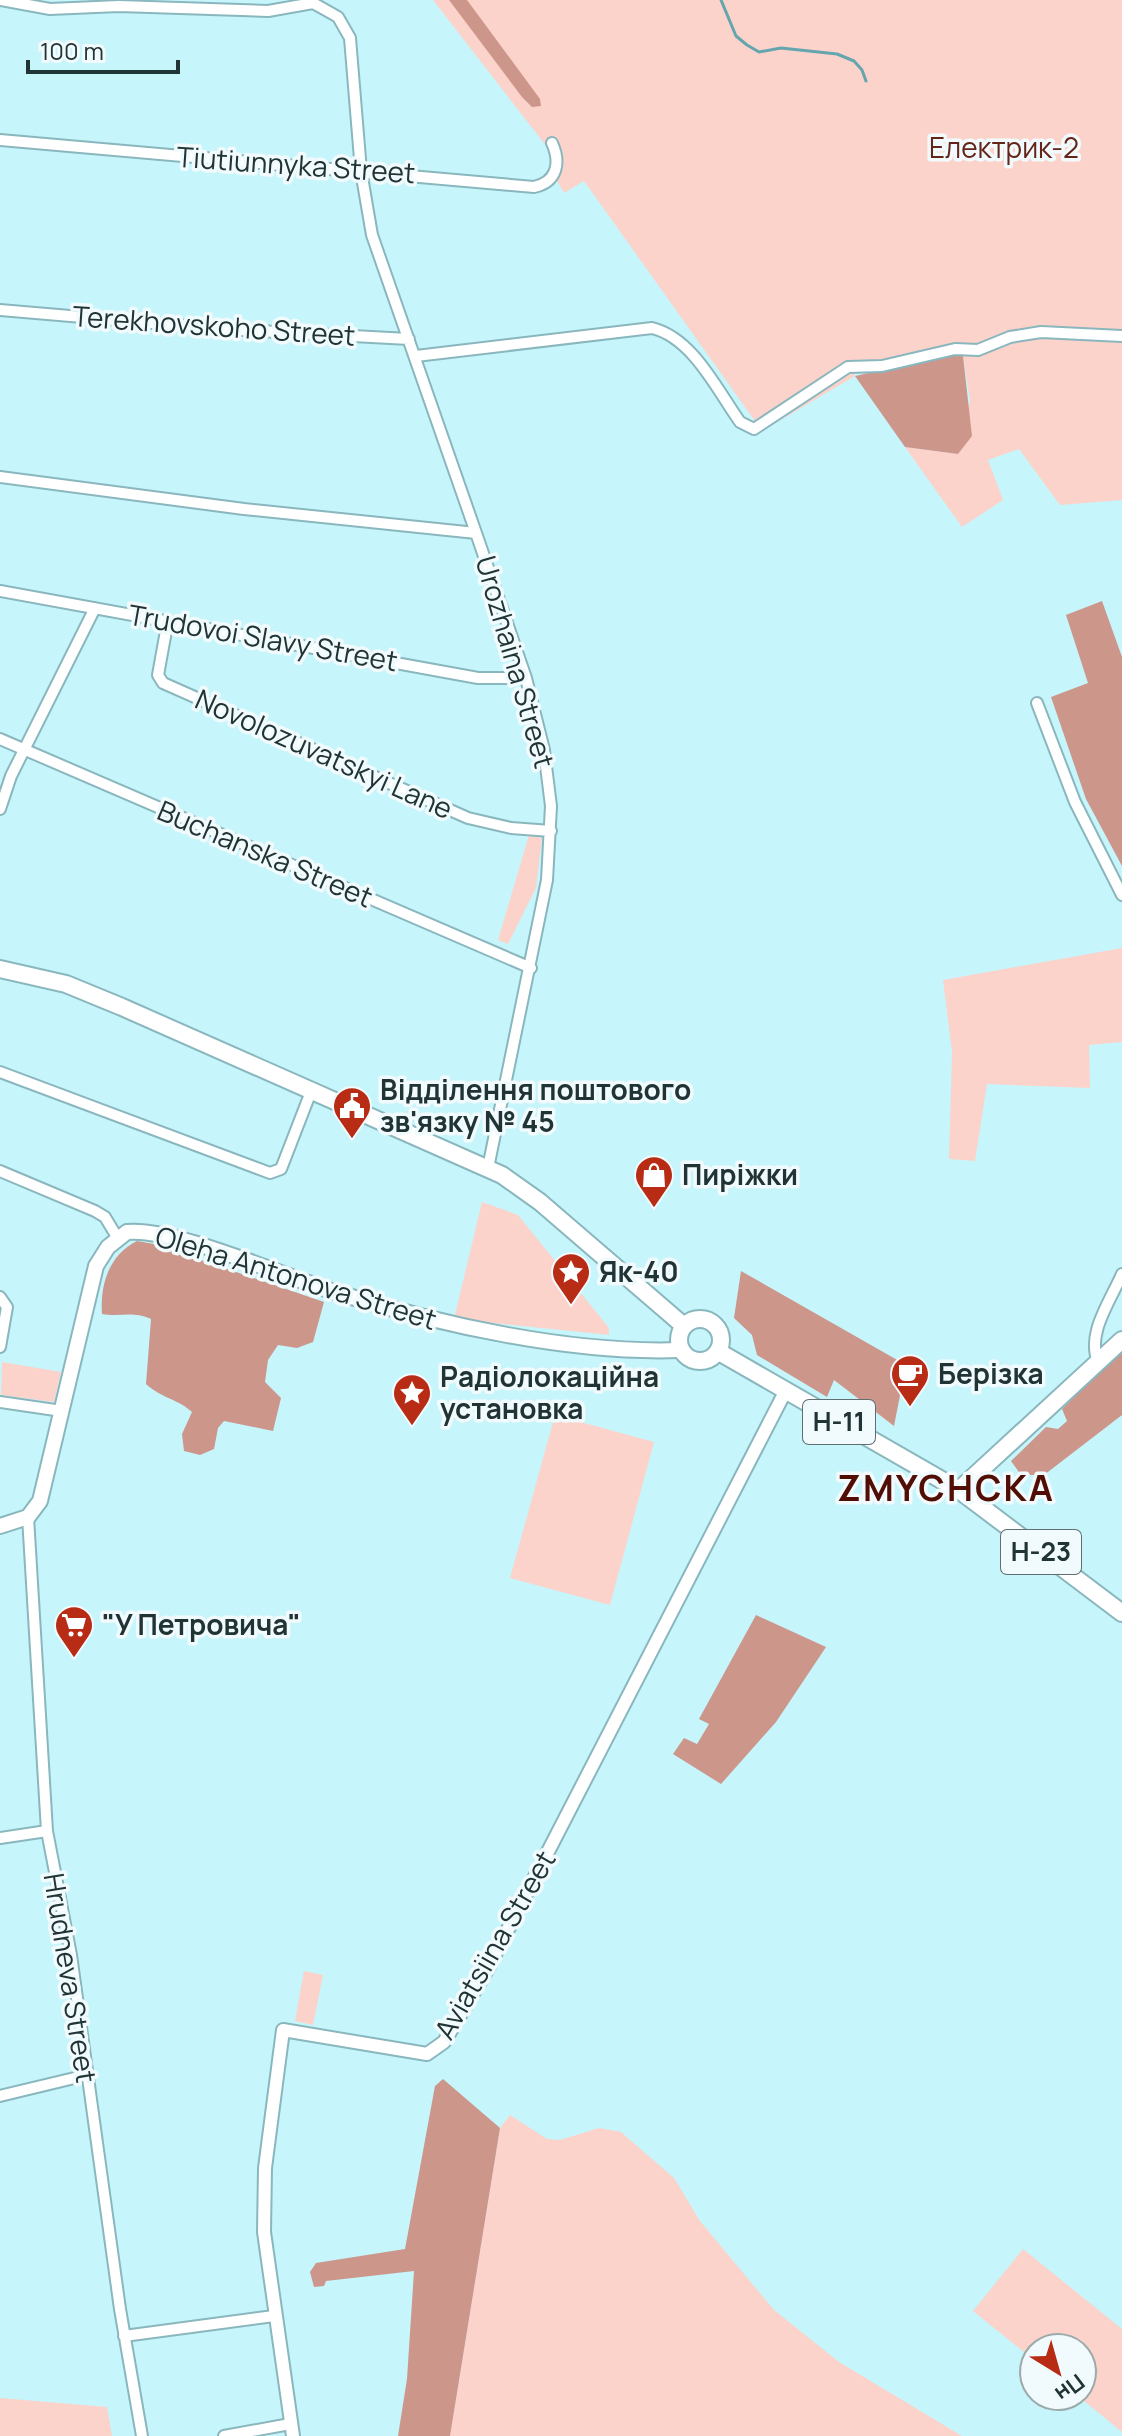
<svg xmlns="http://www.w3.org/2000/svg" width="1122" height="2436" viewBox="0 0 1122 2436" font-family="Manrope,sans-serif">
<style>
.green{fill:#fcd3ca}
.forest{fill:#cc968b}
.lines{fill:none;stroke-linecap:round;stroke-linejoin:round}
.stream{stroke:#65a5ae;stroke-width:3}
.minor-casing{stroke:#8ab7be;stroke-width:14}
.tertiary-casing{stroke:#8ab7be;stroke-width:16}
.secondary-casing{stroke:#8ab7be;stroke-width:18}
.primary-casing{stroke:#8ab7be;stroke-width:20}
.minor{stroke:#fff;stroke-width:10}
.tertiary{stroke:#fff;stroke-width:12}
.secondary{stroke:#fff;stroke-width:14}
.primary{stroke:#fff;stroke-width:16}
.labels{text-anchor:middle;stroke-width:7;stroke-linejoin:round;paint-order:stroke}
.shield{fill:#f1fafc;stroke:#5f6f71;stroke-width:2}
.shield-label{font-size:26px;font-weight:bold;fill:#203335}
.park-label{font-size:28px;fill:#652418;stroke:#f1fafc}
.street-label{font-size:28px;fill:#203335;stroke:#f1fafc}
.poi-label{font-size:28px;font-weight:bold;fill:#203335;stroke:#f1fafc;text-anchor:start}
.district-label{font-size:36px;font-weight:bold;letter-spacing:2px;fill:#510e04;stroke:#f1fafc}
</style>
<rect width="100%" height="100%" fill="#c6f5fc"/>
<path class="green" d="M433,0h689v330l-40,-1 -105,16 -27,-1 -73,17 -29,3 7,12 -93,55 -178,-250 -20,12 -9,-16 -8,-30z
M1040,336l82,3v161l-62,5 -41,-56 -31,11 15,40 -41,27 -57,-80 53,7 12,-54 -7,-44c27,-1 50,-15 77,-20z
M529,835l13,3 -6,50 -28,56 -10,-4z
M1122,948v94l-33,3 1,43 -103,-4 -12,77 -26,-2 3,-107 -9,-72z
M482,1202l36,13 91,113v7l-155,-16z
M2,1362l59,10 -7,30 -53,-7z
M555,1415l99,27 -44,163 -100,-27z
M304,1971l19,4 -10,50 -18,-4z
M510,2115l37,24 13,1 39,-12 22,4 53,46 26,43 74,89 65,52 123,74h-512l50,-308z
M1023,2249l99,80v103l-44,-36h4v-48h-48v12l-61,-49z
M0,2398l107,9 5,29h-112z"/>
<path class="forest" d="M449,0h18l73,99 1,7 -9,1 -10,-10z
M955,354l8,2 9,80 -14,18 -53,-7 -50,-71z
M1102,601l20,56v209l-36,-67 -35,-102 37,-14 -22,-68z
M137,1241l17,3 170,58 -11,40 -16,6 -19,-3 -10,15 -3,22 16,16 -8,33 -49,-10 -6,7 -4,21 -14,6 -16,-4 -2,-17 10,-22c-14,-13 -29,-13 -46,-28l5,-65c-17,-8 -31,-2 -49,-5 -2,-30 7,-59 35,-73z
M741,1271l165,94 -12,61 -60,-46 -7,17 -70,-42 -5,-20 -18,-17z
M1122,1349v66l-78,60h-23l-10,-14 35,-34 12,2 9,-8 -5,-12z
M756,1615l70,32 -50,75 -55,62 -48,-30 11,-16 13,6 12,-20 -10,-5z
M443,2079l57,49 -50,308h-52l9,-57 7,-108 -88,10 -2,5 -10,1 -4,-15 6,-9 89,-14 30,-163z"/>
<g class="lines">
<path class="stream" d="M721,0l15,36 11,9 12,7 22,-4 56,6 17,7 8,9 4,11"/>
<defs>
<path id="minor" d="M1,0l49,9 69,-3 149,5 45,-8 25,14 12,21 11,133 11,64 104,298
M0,140l534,47c23,-5 27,-24 18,-44
M0,310l222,19 187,10
M416,356l236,-28c41,10 65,62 88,94l14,7 94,-62 34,-1 73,-17 23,1 32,-13 31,-5 81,4
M0,477l244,32 232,24 50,145 18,72 7,56 -4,74 -59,288
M0,591l478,87h48
M168,620l-10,55 5,8 305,135 43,10 40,3
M1037,703l38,99 47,93
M0,739l531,229
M0,809l11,-33 84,-168
M0,1072l270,101 11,-4 31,-80
M0,1171l95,40 10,6 12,20
M0,1297l7,10 -7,40
M1099,1364c-14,-29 11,-62 23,-90
M0,1402l62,9
M28,1517l19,314 24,124 49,354 22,127
M0,1838l47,-7
M0,2096l87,-21
M124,2336l150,-20
M224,2436l66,-12"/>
<path id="tertiary" d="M293,2436l-29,-204 1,-64 18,-138 144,24 17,-12 43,-72 298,-578"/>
<path id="secondary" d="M0,1526l28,-9 12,-16 56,-235 12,-19 19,-15c47,-5 160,46 211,61 103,32 234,61 342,57"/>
<path id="primary" d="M0,969l66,15 56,23 380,168 38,27 144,124
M679 1340a21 21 0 1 1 42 0a21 21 0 1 1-42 0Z
M719,1352l240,138 163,123
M959,1490l163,-150"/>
</defs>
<use href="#minor" class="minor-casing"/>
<use href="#tertiary" class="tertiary-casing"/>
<use href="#secondary" class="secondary-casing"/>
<use href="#primary" class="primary-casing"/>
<use href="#minor" class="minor"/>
<use href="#tertiary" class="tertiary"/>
<use href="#secondary" class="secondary"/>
<use href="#primary" class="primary"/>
</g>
<defs>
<symbol id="civic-pin" viewBox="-11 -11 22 30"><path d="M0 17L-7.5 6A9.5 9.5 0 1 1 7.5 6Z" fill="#b82b14" stroke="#f1fafc"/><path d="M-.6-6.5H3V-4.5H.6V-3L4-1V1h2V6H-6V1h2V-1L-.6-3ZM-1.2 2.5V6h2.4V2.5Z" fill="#fff"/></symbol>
<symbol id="shop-pin" viewBox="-11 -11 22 30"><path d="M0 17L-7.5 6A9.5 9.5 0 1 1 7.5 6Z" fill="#b82b14" stroke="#f1fafc"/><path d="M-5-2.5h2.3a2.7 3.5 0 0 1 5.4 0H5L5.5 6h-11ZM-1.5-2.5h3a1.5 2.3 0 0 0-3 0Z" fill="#fff"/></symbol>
<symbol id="sight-pin" viewBox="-11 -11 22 30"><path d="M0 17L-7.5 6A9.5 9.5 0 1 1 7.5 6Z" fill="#b82b14" stroke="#f1fafc"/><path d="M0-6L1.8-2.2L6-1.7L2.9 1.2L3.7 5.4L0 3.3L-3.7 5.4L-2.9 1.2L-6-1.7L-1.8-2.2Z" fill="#fff"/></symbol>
<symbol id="cafe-pin" viewBox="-11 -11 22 30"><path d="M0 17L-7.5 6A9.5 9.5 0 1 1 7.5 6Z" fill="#b82b14" stroke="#f1fafc"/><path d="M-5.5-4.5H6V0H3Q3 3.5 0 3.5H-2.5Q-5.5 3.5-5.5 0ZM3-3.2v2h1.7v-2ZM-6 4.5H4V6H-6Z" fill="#fff"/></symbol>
<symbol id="supermarket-pin" viewBox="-11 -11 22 30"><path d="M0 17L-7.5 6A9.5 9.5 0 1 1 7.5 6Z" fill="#b82b14" stroke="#f1fafc"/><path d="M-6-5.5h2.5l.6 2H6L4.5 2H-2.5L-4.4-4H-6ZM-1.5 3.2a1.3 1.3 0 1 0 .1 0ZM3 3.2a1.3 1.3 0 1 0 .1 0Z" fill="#fff"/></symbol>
</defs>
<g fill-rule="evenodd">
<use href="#civic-pin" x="330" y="1084" width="44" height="60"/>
<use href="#shop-pin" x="632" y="1153" width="44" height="60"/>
<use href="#sight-pin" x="549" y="1250" width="44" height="60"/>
<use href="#cafe-pin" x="888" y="1352" width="44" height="60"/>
<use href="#sight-pin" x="390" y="1371" width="44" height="60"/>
<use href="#supermarket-pin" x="52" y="1603" width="44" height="60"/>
</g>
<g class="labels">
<g class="shield">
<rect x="803" y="1400" width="72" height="44" rx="6"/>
<rect x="1001" y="1530" width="80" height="44" rx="6"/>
</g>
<g class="shield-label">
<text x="839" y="1431">Н-11</text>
<text x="1041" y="1561">Н-23</text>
</g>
<g class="park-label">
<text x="1004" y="158">Електрик-2</text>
</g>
<g class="street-label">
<text transform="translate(296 165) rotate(4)" y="10">Tiutiunnyka Street</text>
<text transform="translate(214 326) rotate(4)" y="10">Terekhovskoho Street</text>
<text transform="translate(263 638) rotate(10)" y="10">Trudovoi Slavy Street</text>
<text transform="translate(515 662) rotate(74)" y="10">Urozhaina Street</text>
<text transform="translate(324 754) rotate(24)" y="10">Novolozuvatskyi Lane</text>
<text transform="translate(265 854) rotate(23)" y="10">Buchanska Street</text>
<text transform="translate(296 1278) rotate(17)" y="10">Oleha Antonova Street</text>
<text transform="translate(495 1945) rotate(-60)" y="10">Aviatsiina Street</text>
<text transform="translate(70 1978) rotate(81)" y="10">Hrudneva Street</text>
</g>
<g class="poi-label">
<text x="380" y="1100">Відділення поштового<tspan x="380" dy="32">зв'язку № 45</tspan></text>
<text x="682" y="1185">Пиріжки</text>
<text x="599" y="1282">Як-40</text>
<text x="938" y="1384">Берізка</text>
<text x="440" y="1387">Радіолокаційна<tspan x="440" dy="32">установка</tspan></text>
<text x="102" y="1635">"У Петровича"</text>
</g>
<g class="district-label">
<text x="946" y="1501">ZMYCHCKA</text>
</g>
</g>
<g transform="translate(1058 2372) rotate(143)"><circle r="38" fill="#f1fafc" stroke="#9daaac" stroke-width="2"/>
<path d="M0-6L14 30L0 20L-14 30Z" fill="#b82b14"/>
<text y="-12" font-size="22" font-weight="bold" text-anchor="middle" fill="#203335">Пн</text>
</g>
<path d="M28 60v12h150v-12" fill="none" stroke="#203335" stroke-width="4"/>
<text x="40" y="60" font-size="24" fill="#203335" stroke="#f1fafc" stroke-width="6" paint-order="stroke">100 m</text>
</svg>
